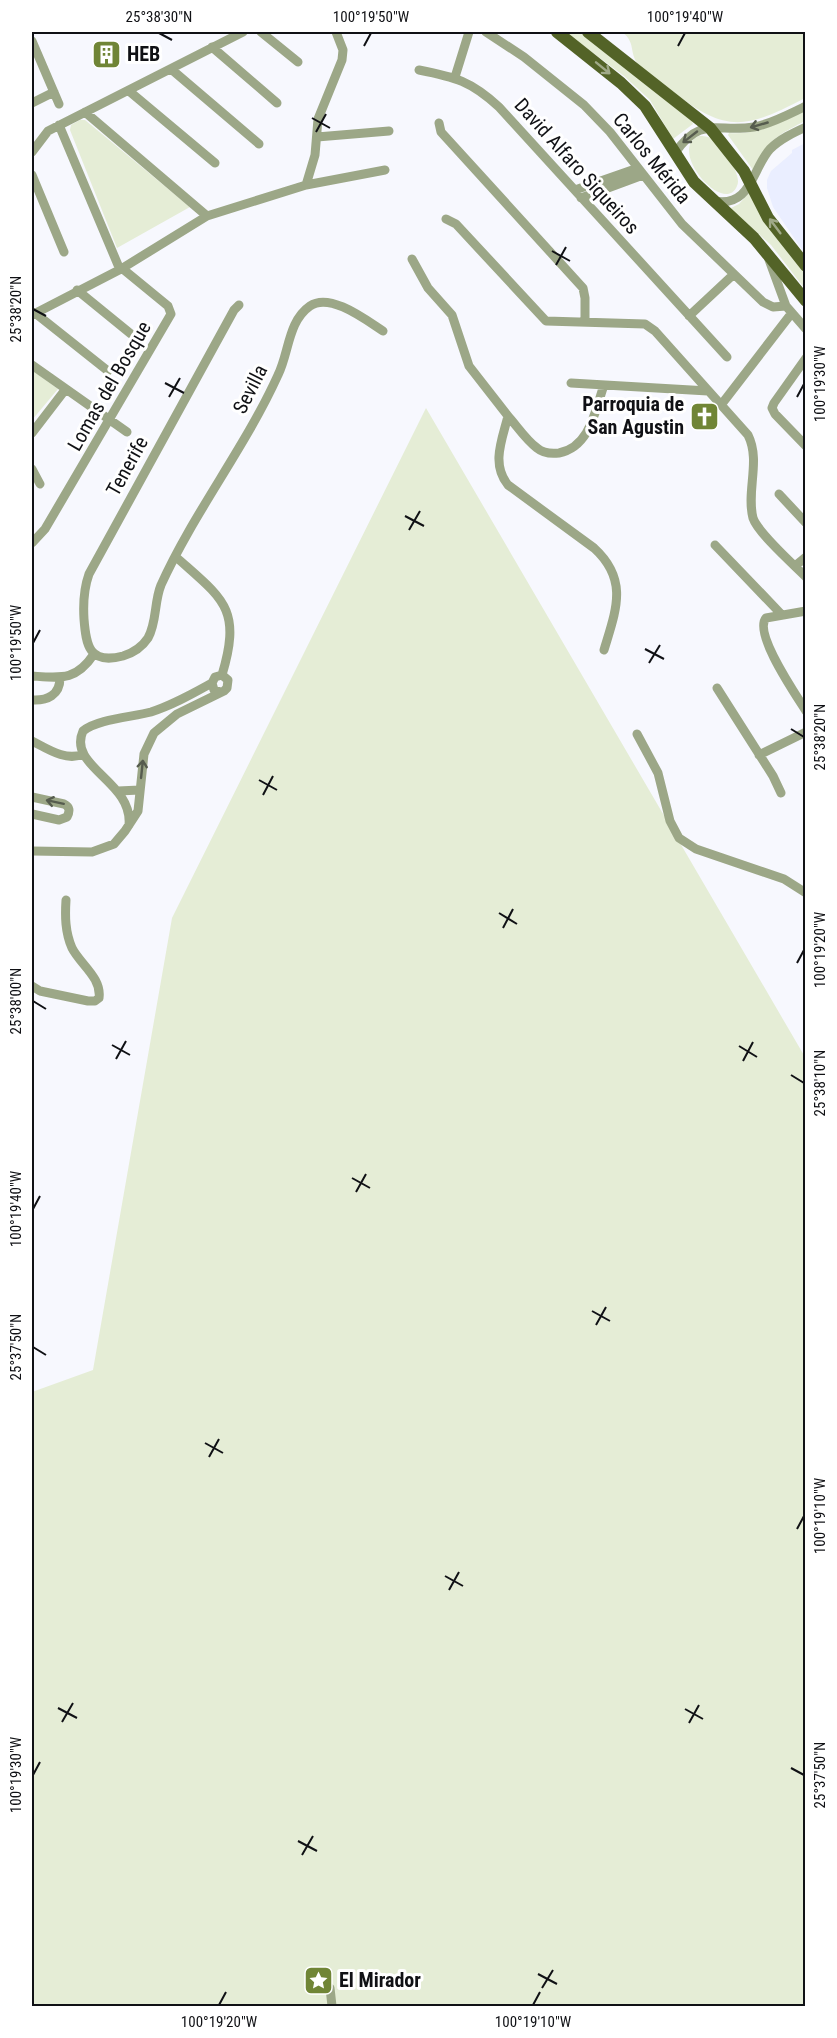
<svg xmlns="http://www.w3.org/2000/svg" width="837" height="2038" viewBox="0 0 837 2038" font-family="'Roboto Condensed',sans-serif">
<style>
.built{fill:#eaeeff}
.green{fill:#e5edd6}
.lines{fill:none;stroke-linecap:round;stroke-linejoin:round}
.minor{stroke:#9ca787;stroke-width:9}
.major{stroke:#536327;stroke-width:12}
.oneway{stroke:#a0a988}
.oneway2{stroke:#565c4e}
.ticks{fill:none;stroke:#101115;stroke-width:2}
.labels{text-anchor:middle;stroke-width:6;stroke-linejoin:round;paint-order:stroke}
.poi-label{font-size:20px;font-weight:bold;fill:#101115;stroke:#fff;text-anchor:start}
.street-label{font-size:20px;fill:#101115;stroke:#fff}
.neatline{fill:none;stroke:#101115;stroke-width:2}
.ticks-label{font-size:15px;text-anchor:middle;fill:#101115}
</style>
<rect width="100%" height="100%" fill="#f7f8fe"/>
<path class="built" d="M805,143v111l-32,-47 -6,-19v-8l4,-9 21,-18v-3z"/>
<path class="green" d="M565,32h16l111,89 1,3 -20,15 -23,-39 -26,-24z
M622,32h183v66c-59,31 -79,36 -134,-8 -11,-8 -24,-16 -33,-26 -9,-11 -2,-22 -16,-32z
M805,110v11c-27,14 -39,20 -52,49l-25,-35 1,-2c29,2 51,-10 76,-23z
M80,120h5l105,87 -73,41 -47,-118 1,-5z
M699,136c5,0 8,0 13,3 9,8 31,35 25,47 -13,31 -71,-37 -38,-50z
M750,192l34,52 21,28v17l-34,-44 -39,-35 -1,-2 8,-4z
M32,370l26,19 -26,31z
M426,408l379,649v949h-773v-614l61,-22 79,-452z"/>
<g class="lines">
<path class="minor" d="M261,32l37,30
M486,32l38,25 60,48 26,27 72,92 81,78 10,5 13,-1
M32,41l27,63
M212,47l65,56
M171,69l88,75
M419,70c36,7 52,11 80,37l228,250
M455,77l14,-45
M129,91l86,72
M32,103l22,-11
M85,112l122,104
M439,123l2,9 142,156 2,10v24
M317,137l72,-6
M32,152l16,-21 195,-99
M675,153c26,-38 42,-20 79,-26 17,-3 35,-13 52,-21
M32,175l32,77
M306,185l79,-15
M575,190l63,-22
M581,198l62,-23
M714,201c37,7 38,-32 56,-52 10,-10 23,-16 36,-22
M446,219l10,5 90,97 99,3 10,7 93,104c13,26 -2,56 5,83 5,15 40,46 53,59
M768,257l18,49 20,23
M412,259l16,29 24,27 17,51 39,50c-6,24 -17,48 0,69l86,63c35,32 22,62 10,102
M77,290l54,44
M239,305l-5,5 -145,264c-5,14 -6,29 -5,45 2,26 5,46 39,37 10,-3 19,-9 25,-18 9,-16 6,-36 13,-53 33,-73 84,-137 117,-210 11,-22 10,-54 32,-69 20,-14 56,14 73,25
M35,313l73,58
M32,315l89,-46 86,-53 99,-31 9,-30 3,-36 24,-59 1,-10 -7,-18
M689,316l45,-42
M806,358l-32,45 -2,5 3,6 31,32
M32,365l95,67
M571,383l137,8
M721,405l70,-91
M508,416c9,10 18,24 29,32 6,5 14,6 22,5 31,-6 36,-42 45,-68
M32,433l33,-43
M32,469l8,15
M779,494l27,29
M32,543l13,-14 126,-215 -3,-8 -50,-41 -59,-140
M715,545l67,70
M176,557c47,42 66,51 46,118
M795,566l11,-9
M806,611l-40,7c-13,15 30,77 40,93
M32,676c29,2 44,5 62,-22
M717,688l56,88 8,17
M32,700c15,1 28,-5 28,-22
M637,734l21,39 12,48 9,17 17,11 88,30 22,14
M32,741c14,7 34,21 51,13
M759,755l47,-23
M118,791l22,-1
M32,797l32,7c6,3 6,7 3,13l-8,3 -27,-6
M129,825c4,-44 -62,-58 -46,-94 14,-12 50,-14 68,-19 22,-7 41,-18 61,-29
M32,851l60,1 22,-8 11,-13 13,-20 6,-57 10,-21 23,-19 47,-23 3,-3 1,-8 -6,-5 -7,2 -3,6 2,7 7,2
M32,986l8,5 48,10h7l4,-3c3,-20 -19,-34 -27,-50 -7,-16 -7,-32 -6,-48
M330,1988l2,18"/>
<path class="major" d="M557,32l64,51 24,23 49,76 60,56 52,63
M588,32l122,96 34,43 24,47 38,48"/>
</g>
<defs><path id="oneway-shaft" d="M-6 0H5M1.5-3L5.5 0L1.5 3" fill="none" stroke-width="1.6" stroke-linecap="round" stroke-linejoin="round" transform="scale(1.5)"/></defs>
<g class="oneway">
<use href="#oneway-shaft" transform="translate(603 68) rotate(39)"/>
<use href="#oneway-shaft" transform="translate(775 226) rotate(-127)"/>
</g>
<g class="oneway2">
<use href="#oneway-shaft" transform="translate(759 125) rotate(164)"/>
<use href="#oneway-shaft" transform="translate(690 137) rotate(142)"/>
<use href="#oneway-shaft" transform="translate(142 769) rotate(-84)"/>
<use href="#oneway-shaft" transform="translate(55 802) rotate(-168)"/>
</g>
<path class="ticks" d="M159,33l13,7M364,46l7,-13M678,46l7,-13M312,118l18,10M316,132l10,-18M552,251l18,10M556,265l10,-18M33,309l13,7M165,383l19,10M169,397l11,-19M797,397l7,-13M405,516l19,10M409,530l11,-19M33,643l7,-13M645,649l19,10M649,663l11,-18M791,729l13,8M259,780l18,10M263,795l10,-19M499,913l18,11M503,928l10,-19M797,963l7,-13M33,1001l13,8M112,1045l18,10M739,1046l18,11M116,1059l10,-18M743,1061l10,-19M791,1075l13,8M352,1178l18,10M356,1192l10,-18M33,1209l7,-13M592,1311l18,10M596,1325l10,-18M33,1347l13,8M205,1443l18,10M209,1457l10,-18M797,1529l7,-13M445,1576l18,10M449,1590l10,-18M58,1708l19,10M685,1709l18,10M62,1722l11,-19M689,1723l10,-18M791,1768l13,7M33,1775l7,-13M298,1841l19,10M302,1855l11,-19M538,1974l19,10M542,1988l11,-18M219,2005l7,-13M533,2005l7,-13"/>
<defs>
<symbol id="building-square" viewBox="-11 -11 22 22"><rect x="-9" y="-9" width="18" height="18" rx="4" fill="#708536" stroke="#fff"/><path d="M-4-6H4V6H1V3H-1V6H-4ZM-2.5-4.3h1.7v1.8h-1.7ZM.8-4.3h1.7v1.8H.8ZM-2.5-1h1.7V.8h-1.7ZM.8-1h1.7V.8H.8Z" fill="#fff"/></symbol>
<symbol id="church-square" viewBox="-11 -11 22 22"><rect x="-9" y="-9" width="18" height="18" rx="4" fill="#708536" stroke="#fff"/><path d="M-1.2-6h2.4v3.5h3.3v2.4h-3.3V6h-2.4V-.1h-3.3v-2.4h3.3Z" fill="#fff"/></symbol>
<symbol id="sight-square" viewBox="-11 -11 22 22"><rect x="-9" y="-9" width="18" height="18" rx="4" fill="#708536" stroke="#fff"/><path d="M0-6L1.8-2.2L6-1.7L2.9 1.2L3.7 5.4L0 3.3L-3.7 5.4L-2.9 1.2L-6-1.7L-1.8-2.2Z" fill="#fff"/></symbol>
</defs>
<g fill-rule="evenodd">
<use href="#building-square" x="90" y="38" width="33" height="33"/>
<use href="#church-square" x="688" y="400" width="33" height="33"/>
<use href="#sight-square" x="302" y="1964" width="33" height="33"/>
</g>
<g class="labels">
<g class="poi-label">
<text x="127" y="61">HEB</text>
<text x="684" y="411" text-anchor="end">Parroquia de<tspan x="684" dy="23">San Agustin</tspan></text>
<text x="339" y="1987">El Mirador</text>
</g>
<g class="street-label">
<text transform="translate(652 158) rotate(51)" y="7">Carlos Mérida</text>
<text transform="translate(577 166) rotate(48)" y="7">David Alfaro Siqueiros</text>
<text transform="translate(109 386) rotate(-60)" y="7">Lomas del Bosque</text>
<text transform="translate(250 389) rotate(-63)" y="7">Sevilla</text>
<text transform="translate(127 466) rotate(-61)" y="7">Tenerife</text>
</g>
</g>
<rect width="837" height="2038" fill="none" stroke="#ffffff" stroke-width="66"/>
<rect x="33" y="33" width="771" height="1972" class="neatline"/>
<g class="ticks-label">
<text x="159" y="22">25°38'30"N</text>
<text x="371" y="22">100°19'50"W</text>
<text x="685" y="22">100°19'40"W</text>
<text transform="translate(16 309) rotate(-90)" y="5">25°38'20"N</text>
<text transform="translate(820 384) rotate(-90)" y="5">100°19'30"W</text>
<text transform="translate(16 643) rotate(-90)" y="5">100°19'50"W</text>
<text transform="translate(820 737) rotate(-90)" y="5">25°38'20"N</text>
<text transform="translate(820 950) rotate(-90)" y="5">100°19'20"W</text>
<text transform="translate(16 1001) rotate(-90)" y="5">25°38'00"N</text>
<text transform="translate(820 1083) rotate(-90)" y="5">25°38'10"N</text>
<text transform="translate(16 1209) rotate(-90)" y="5">100°19'40"W</text>
<text transform="translate(16 1347) rotate(-90)" y="5">25°37'50"N</text>
<text transform="translate(820 1516) rotate(-90)" y="5">100°19'10"W</text>
<text transform="translate(820 1775) rotate(-90)" y="5">25°37'50"N</text>
<text transform="translate(16 1775) rotate(-90)" y="5">100°19'30"W</text>
<text x="219" y="2027">100°19'20"W</text>
<text x="533" y="2027">100°19'10"W</text>
</g>
</svg>
